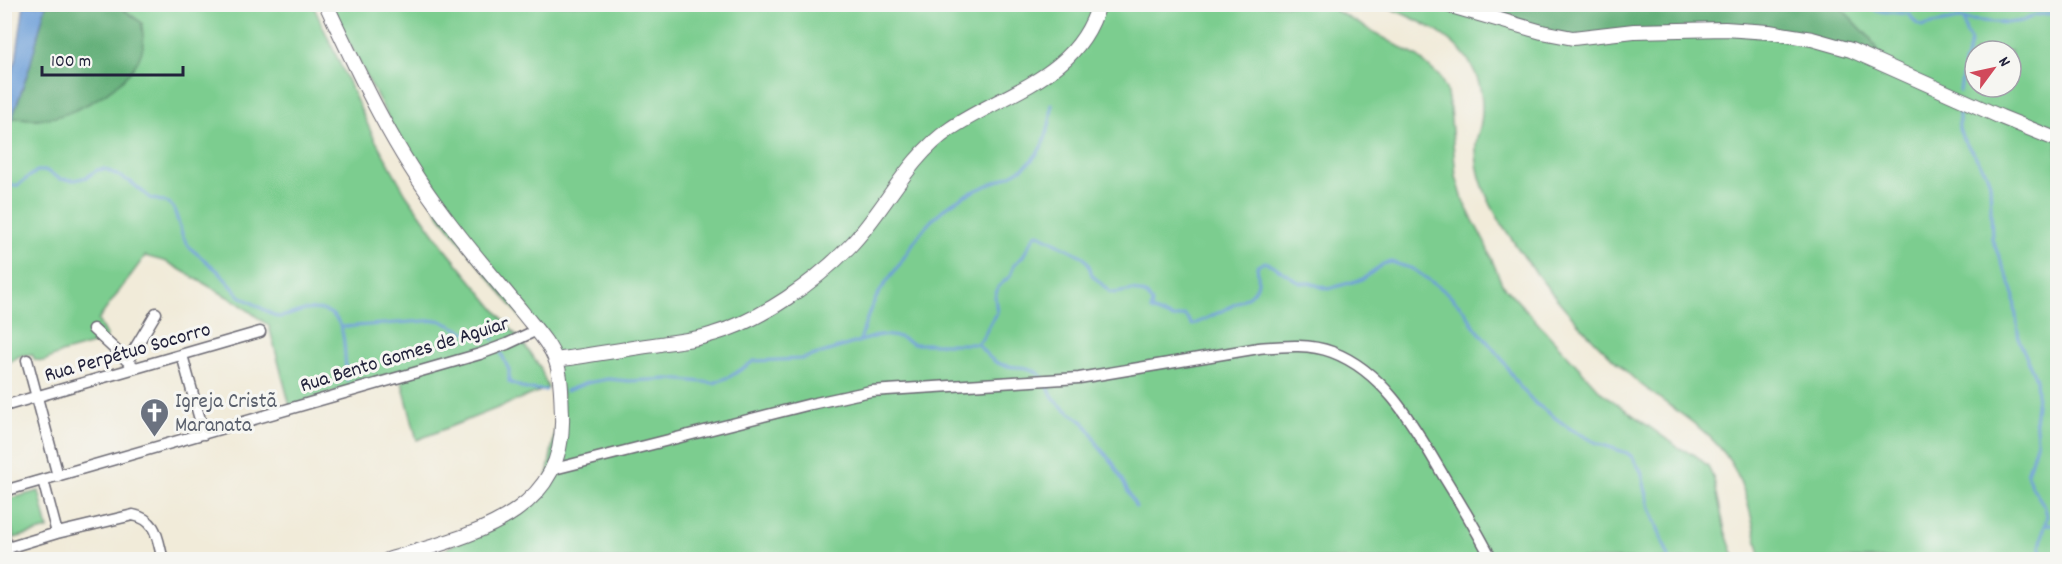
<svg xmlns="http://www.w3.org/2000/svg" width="2062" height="564" viewBox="0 0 2062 564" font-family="Dekko,sans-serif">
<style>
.green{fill:#7ccd8f;stroke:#4f7865;stroke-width:1.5;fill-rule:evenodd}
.forest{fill:#65b07a;stroke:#44695a;stroke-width:1.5}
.water{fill:#6d9fd8;stroke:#48608a;stroke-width:1.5}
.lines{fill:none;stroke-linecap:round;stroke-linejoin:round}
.stream{stroke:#6d9fd8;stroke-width:3}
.street-casing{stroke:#6a6872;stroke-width:13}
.secondary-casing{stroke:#6a6872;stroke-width:16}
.street{stroke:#fff;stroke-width:10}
.secondary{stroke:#fff;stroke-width:14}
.labels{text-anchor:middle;stroke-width:6;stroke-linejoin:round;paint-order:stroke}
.street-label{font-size:21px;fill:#22223b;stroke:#f6f6f2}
.worship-label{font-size:21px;fill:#5b616d;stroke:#f6f6f2;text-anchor:start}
</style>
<rect width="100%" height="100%" fill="#f6f6f2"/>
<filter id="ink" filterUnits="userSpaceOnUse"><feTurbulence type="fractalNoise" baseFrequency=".0167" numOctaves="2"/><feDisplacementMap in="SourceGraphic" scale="12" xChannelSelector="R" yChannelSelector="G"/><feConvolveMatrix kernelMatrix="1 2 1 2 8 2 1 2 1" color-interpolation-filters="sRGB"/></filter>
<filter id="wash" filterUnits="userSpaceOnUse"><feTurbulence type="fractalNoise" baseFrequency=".008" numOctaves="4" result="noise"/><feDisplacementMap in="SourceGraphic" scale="24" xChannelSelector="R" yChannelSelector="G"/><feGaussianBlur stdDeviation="1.35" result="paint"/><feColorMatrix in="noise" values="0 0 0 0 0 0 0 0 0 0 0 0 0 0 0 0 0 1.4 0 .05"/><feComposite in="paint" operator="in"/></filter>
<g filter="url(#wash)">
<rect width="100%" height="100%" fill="#f1ebd9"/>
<path class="green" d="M117,5h196l59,129 34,60 37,52 82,100 15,21 8,21 -131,52 -18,-69 -109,35 -21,-80 -31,-23 -71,-41 -22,-6 -47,64 9,17 -7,5 -39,11 -17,8 -9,-1 -3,-6 -13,2 -14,9 -1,-226 8,-21 25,1 37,-9 18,-9 21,-13 29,-65z
M329,5h997l92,52 21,19 7,13 4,20 6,67 8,27 21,40 17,41 99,108 78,56 16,7 13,11 6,14 11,51 10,28h-1285l-4,-10 99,-62 17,-94 -21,-50 -101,-127z
M1383,5h49l191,24 247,9 -32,-33h219v554h-296c-8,-32 -13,-70 -32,-99 -23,-36 -68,-56 -99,-85 -47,-43 -93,-96 -127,-149 -14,-22 -27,-50 -27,-76 -1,-10 3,-18 5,-27 4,-28 -3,-56 -23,-75 -21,-21 -49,-31 -75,-43zM1975,51h36v36h-36z
M39,491l9,38 -34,9 -9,-38z"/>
<path class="forest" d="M46,5h71l25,18c0,7 2,16 1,23 -5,34 -62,67 -93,72 -13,2 -25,0 -38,0l18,-52z
M1432,5h406l32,33 14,23 -44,-13 -80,-12 -71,-7 -112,9z"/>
<path class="water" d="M24,5h22l-16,61 -25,73v-49l11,-30z"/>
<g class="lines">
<path class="stream" d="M1866,4l11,7 32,3 7,9 6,3 37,-7 47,4 17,-2 12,-6 13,-1 10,-3
M1960,91l4,-27 7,-23 -5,-8 -2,-13
M1959,108v21l4,10 23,33 4,11 2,56 21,52 6,49 17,39 1,16 -2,19 2,27 -10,33 4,11 14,22 2,9 -7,31 6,10 4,3
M4,187l14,-2 19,-14h10l13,8 15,1 12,-3 10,-7 8,-1 26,13 19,16 19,5 5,6 9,28 7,11 28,23 22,25 37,21c10,0 18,-5 28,-7 47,-7 37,38 42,70
M341,327l98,-7 35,16 15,-3 5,6
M860,340c4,-11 7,-24 12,-34 7,-16 18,-29 28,-42 10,-17 21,-34 36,-48 49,-47 110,-24 116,-112
M978,344c5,7 13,17 22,20 16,6 30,-1 42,13
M501,353l8,17v12l17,7 20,1
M1046,383l7,14 8,9 22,16 8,10 8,15 14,16 23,44
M566,391l21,-8 21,-4 21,2 41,-2 44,4 17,-7 23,-15 48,-2 78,-24 20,2 13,7h63c11,-6 11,-21 21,-31l-2,-16 3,-10 12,-11 4,-11 9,-9 12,-21 4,-1 43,22 6,7 4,12 18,17 5,1 18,-3 14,5 5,7 -1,8 22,8 12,-3 7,10c11,-5 58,-26 63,-35 5,-8 3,-15 2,-24l8,-4 9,4 26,17h10l18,6 35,-10 20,-15 8,-2 22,7 33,23 19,19 9,15 27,32 18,28 16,17 34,25 28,15 30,10 5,4 9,14 9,37 20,52
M2045,524l13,1
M446,559v1"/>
</g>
</g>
<g filter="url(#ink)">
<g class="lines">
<defs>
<path id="street" d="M93,329l41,38
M182,355l22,79
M27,360l31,116
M128,360l28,-47
M4,406l256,-74
M554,469l257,-65 60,-13 208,-13 180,-30c24,-2 50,-5 73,4 56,21 85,80 114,128 16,26 32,52 46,80
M43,480l14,53
M4,491l476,-137 27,-10 30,-14
M4,537l7,23
M4,549l53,-16 76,-18c25,5 24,24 30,45"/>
<path id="secondary" d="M326,4c34,73 68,146 117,210 25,34 53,66 80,99 11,14 27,31 33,48 6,17 5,36 6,54 4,103 -97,121 -174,145
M1444,4l98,28 31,6 61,-7 91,-2 44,3 43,7 39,11 150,67 57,23
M556,360c35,-5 69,-11 104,-16 17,-3 36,-4 53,-10 49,-14 102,-52 137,-88 36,-37 56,-87 100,-117 56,-38 128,-51 149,-125"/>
</defs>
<use href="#street" class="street-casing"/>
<use href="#secondary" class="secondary-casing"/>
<use href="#street" class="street"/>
<use href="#secondary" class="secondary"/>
</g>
</g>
<defs>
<symbol id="church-pin" viewBox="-11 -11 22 30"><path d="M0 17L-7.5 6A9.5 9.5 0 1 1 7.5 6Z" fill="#6b7280" stroke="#f6f6f2"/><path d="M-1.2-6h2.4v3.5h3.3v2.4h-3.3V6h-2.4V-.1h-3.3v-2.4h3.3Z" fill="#fff"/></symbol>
</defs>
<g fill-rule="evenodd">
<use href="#church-pin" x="138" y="396" width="33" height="45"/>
</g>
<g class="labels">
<g class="street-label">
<text transform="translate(127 351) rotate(-16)" y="7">Rua Perpétuo Socorro</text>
<text transform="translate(404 353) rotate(-17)" y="7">Rua Bento Gomes de Aguiar</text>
</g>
<g class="worship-label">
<text x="175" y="407">Igreja Cristã<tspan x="175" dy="24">Maranata</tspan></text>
</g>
</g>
<rect width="2062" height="564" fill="none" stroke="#f6f6f2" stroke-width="24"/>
<g transform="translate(1993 69) rotate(57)"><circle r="28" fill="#f6f6f2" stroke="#a1a1a9" stroke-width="1.5"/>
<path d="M0-4.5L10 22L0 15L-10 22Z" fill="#d1495b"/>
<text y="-9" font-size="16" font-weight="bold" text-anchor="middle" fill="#22223b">N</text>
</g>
<path d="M42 66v9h141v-9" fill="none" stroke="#22223b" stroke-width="3"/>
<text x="51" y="66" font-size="18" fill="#22223b" stroke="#f6f6f2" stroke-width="4.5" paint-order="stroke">100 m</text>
</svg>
